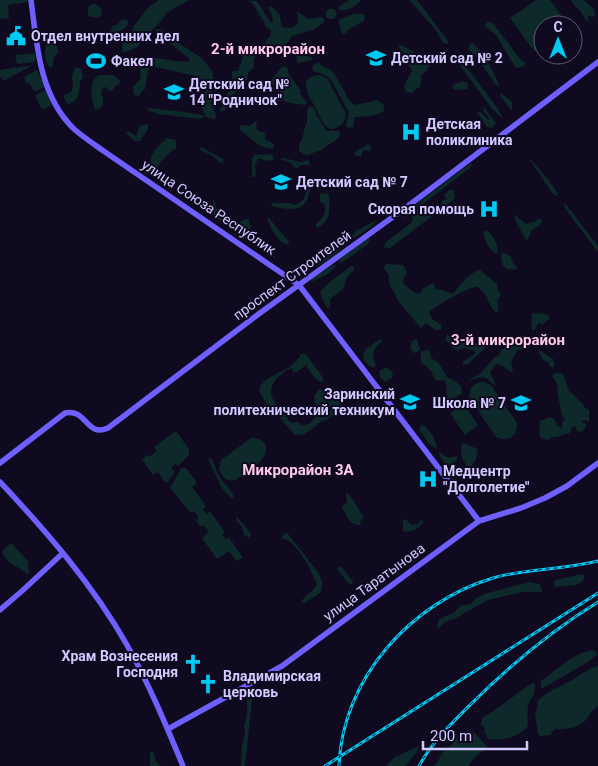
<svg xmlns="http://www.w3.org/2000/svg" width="598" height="766" viewBox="0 0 598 766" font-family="Roboto,sans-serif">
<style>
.green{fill:#0d292a}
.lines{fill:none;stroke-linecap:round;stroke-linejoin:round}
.secondary{stroke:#6f5fff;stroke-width:5.5}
.rail-casing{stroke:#00c9f3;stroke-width:3}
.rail{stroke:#0f0a1f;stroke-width:1;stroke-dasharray:4;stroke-linecap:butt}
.labels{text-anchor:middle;stroke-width:4;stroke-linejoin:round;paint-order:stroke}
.poi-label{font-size:14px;font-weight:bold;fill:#d3c8ff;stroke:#0f0a1f;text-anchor:start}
.street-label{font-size:14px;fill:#d3c8ff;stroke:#0f0a1f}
.neighbourhood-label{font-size:15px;font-weight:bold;fill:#ffcae8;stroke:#0f0a1f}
</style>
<rect width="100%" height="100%" fill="#0f0a1f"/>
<path class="green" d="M0,0h27v2l-19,3 1,13 -9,1z
M158,0h31l-23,13 -3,6 -22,22 -3,6 -13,5h-3v-7c4,-5 11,-11 11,-18 6,-7 10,-14 16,-20 3,-3 7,-3 9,-7z
M248,0l9,1 14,22 2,-1 -1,-7 -4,-7 3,-2 8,8 3,13 10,1 6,-5 -1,-12 11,8 14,-2 3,4 -10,8 -23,7c-5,9 -19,19 -29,16l-9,6v9l-5,5 -3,9 -6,2 -3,8 -8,7 -4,12 -4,2 -1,-4 3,-4 -1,-6c10,-6 12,-16 9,-27h7l6,-17c6,-3 12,-7 18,-8l9,-11v-5l-6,-4 -1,-5c-7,-6 -6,-14 -16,-21z
M350,0h11c-4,6 -15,12 -22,10v-4z
M409,0h7l5,5 27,36v3l-5,-1 -7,-13z
M536,0h14l18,25h-25v15l-4,3 3,5 -6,4 -3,-2 -23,-32z
M571,0h13l10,9 1,6 -2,2 -6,-2 2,6h-2c-3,-3 -4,-6 -7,-10 -3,-4 -6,-4 -9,-11z
M91,4h4l6,4 1,6 -4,4 -10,-2v-8z
M325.5 14a5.5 5.5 0 1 1 11 0a5.5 5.5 0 1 1-11 0Z
M353,14h10l2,3 -1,4 -15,8 -3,4 -4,1 -4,-14z
M127,19c4,6 -3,11 -8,12l-2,8 -6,3 -3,-7 5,-9 5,-2 3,-4z
M487,22h5l29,38 5,3 -1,2 -6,3 -4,-1 -19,-32 -11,-9z
M156,29l9,2 12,11 26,17 10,14 -2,31 5,11 -1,5 -9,-3c-6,-10 -6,-18 -1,-28l-5,-12 -49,-11c-5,6 -4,15 -6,23l-3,2 -3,5 -5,-1 -1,-8 8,-9 -2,-17 3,-4c14,-1 40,7 49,4l-5,-5 -30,-24z
M52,42l5,4 1,6 -5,7v8l-3,1c-6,-7 -5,-16 -4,-24z
M473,43c8,8 24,32 26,43l-4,-2 -19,-28 -8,-7 2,-5z
M397,44c12,3 20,12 31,16l2,5 -5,8 -3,1 -2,13 -3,1 -5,5 -6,-1 -2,-6 8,-15z
M35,53l1,6 -2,3 -17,2 -2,-9z
M301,55l10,2 1,3 -14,3 -2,-6z
M455,55h2c7,10 46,57 46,64l-11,-10 -33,-45 -4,-4 -1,-4z
M319,62l3,4 8,3 6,7 13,24 6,5 22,-5 7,5v6c-9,6 -18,5 -29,6l-2,10 -6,1 -1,-3 3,-13c-7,-9 -14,-30 -22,-36 -5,-3 -10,-3 -15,-6l1,-5z
M33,65l-29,16 -2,-4 -2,1v-8z
M283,66l5,2v5l13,18 -1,3 7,8 -1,3 -17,-2 -6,-3 -7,2 -3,-2 7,-6v-7l-3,-4 -7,3 -4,-1z
M75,67l6,2 2,8 -3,5c0,5 -1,12 -3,17l-9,6 -5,-9 8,-4 2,-6 -1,-9z
M37,70l7,17 -10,5 -4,-9 -3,1 -3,-7z
M99,75h15l6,6 -1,3 -4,2 -2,5h-4l-3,-4 -3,1 -2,5c3,7 4,16 -6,17 -3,-9 -8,-29 4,-35z
M319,75l8,3 19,36c0,10 -13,21 -21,11 -4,-5 -7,-12 -10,-18 -6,-11 -19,-30 4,-32z
M463,81l5,2 -1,6 -12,1 -3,-2 1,-3z
M45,90l7,15 -10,5 -7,-15z
M501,93l11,9v9l-12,-15z
M310,106l4,2 3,8 10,15h12l1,4c-3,7 -13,9 -18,15l-7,2 -8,4 -8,-5v-7c6,-5 3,-15 8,-21v-13z
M483,106l13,17 -4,5 -5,-1 -11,-16 6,2 6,7 1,-3 -5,-5z
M148,108c9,1 51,5 56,8v1l-4,2 -42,-5 -10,-4z
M256,121l1,9 9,3 -1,7 7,2 2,3 -1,3c-14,2 -23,-12 -33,-18v-5l10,1z
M148,124v5l-8,12h-6l-8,-8 2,-2 8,5 4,-10z
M166,138l10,2v8c-9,6 -19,15 -20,27l-3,1 -3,-1c-4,-11 4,-29 15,-34z
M368,144l3,2 -1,5 -7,-1 -2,6h-6v-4z
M201,147l22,12 1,4 -5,-1 -6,-6 -13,-6z
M269,154l4,2 1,4 -6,1 -10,-3 -3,8 1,9 -2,2h-2v-18l2,-4z
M283,158l18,4 7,-2 2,4 -1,1h-8l-5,4 -5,-6 -9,-3 -1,-1z
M529,159h1c7,7 25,27 28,36l-1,1 -4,-2z
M471,163l1,1 -1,3 -52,40 -1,1 6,6 13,-6 1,3 -3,3 -45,34h-6l2,-6 25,-19 2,-4 -1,-5 -9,3 -2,-1z
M309,178l3,2c0,6 -2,10 -4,16 -4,18 -22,13 -37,10l1,-3h18l5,2c15,-6 9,-15 14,-27z
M450,189l4,2 1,7 -9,8 -4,2 -2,-2 2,-5 4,-2 -2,-4z
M322,193l6,1 1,2c0,16 3,22 -11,32l-2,-1v-3c7,-6 10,-10 9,-19l-5,-4v-7z
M214,199l3,10 15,11 -3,7 -17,-12 1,-14z
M565,203l33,43v6l-32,-42 -2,-5z
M514,214l12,10 8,-2 5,-4 3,2c-1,7 -5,7 -10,10l-4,9 -2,1 -10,-18z
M268,217l15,18 6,6 -1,4c-10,-3 -18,-17 -21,-27z
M249,219l2,11 23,24 1,4 -40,-25 -1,-4c4,-7 6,-9 15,-10z
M377,220c-3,6 -24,20 -30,21l9,-10z
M486,230c7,4 14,17 11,24 -8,-3 -12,-14 -14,-22z
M369,237l1,4 -2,3 -25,18 -4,1 1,-4z
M343,246c-5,7 -20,18 -29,21l1,-3 18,-14z
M502,252l8,4 4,9 3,1 -1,4 -9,-1 -4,-3 -2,-8z
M385,264l18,1 4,7 -4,7v4l10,9 7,2 2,-5 11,-6 4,7 3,-1 13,5c6,-8 18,-23 27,-24l17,14 1,6 3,5 -4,6 2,10 -4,1c-7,-8 -8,-20 -18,-25 -5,-2 -44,20 -48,26l3,6 10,6 -1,5h-6l-9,-7 -5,5 -22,-26 -10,-19v-8l-5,-6z
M333,265l3,1 -8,8 -17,8 1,-4z
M351,266l3,1v3l-7,7 -4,12 -13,10v8l-3,1 -7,-15c6,-11 22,-19 31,-27z
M534,313l12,1 3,2v3l-6,5 -5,-1 -3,7h-3l-1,-8 1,-2 -1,-6z
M447,335l12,4 5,4h13l6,3 1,3 -16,15 -5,1v-4l12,-7v-3l-10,-3 -7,2 -5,-2 -8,-9z
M380,339l2,2c-9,9 -11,11 -6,25l-4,2 -8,-8 -1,-6 3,-5z
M417,339l3,10 -3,3 -4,1 -3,-6 2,-6z
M527,340l9,3v4h-3l-4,-4 -6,6 -6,1 -6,12 2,9 -3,1 -7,-6 -7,-2 -6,8 6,14c-4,-2 -6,-6 -10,-8 -7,-2 -13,2 -18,2l12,-6 15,-17 4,-2 2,-5 8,-5 12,-2z
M429,350l2,8 8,5 8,14 8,4 6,5 1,8 -13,6 -3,-6 1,-6 -2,-7 -10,-1 -4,-9 -10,-9v-11z
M541,351l12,8 2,8h-5l-1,-3 -8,-6v-3l-3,-3z
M300,354h6c5,9 13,16 18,26l-2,2c-8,-1 -12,-12 -16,-17l-9,7h-4l-1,-4 -7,3c-3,4 -9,7 -11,11 -8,14 2,21 10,31 2,4 4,6 7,10l7,-1 4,4 8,-3 11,-12v-4l-5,-2 -2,-8 5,-8 5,1 5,-3 5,1 4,5 3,12 -3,6 -11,9 -5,1 -17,13 -10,1 -31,-35 -5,-10c4,-13 22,-17 32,-24 3,-3 5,-6 9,-9z
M386,367l7,6 -1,5 -7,4 -5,-5 -1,-6z
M555,373l8,1 6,17 14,13 1,3 5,3v12l-5,-2 -3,2 6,2 -4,7 -5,1 -3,-6 -3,1 -2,6c-7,0 -9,5 -18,4l-5,3 -6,-2 -2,-5 1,-12 10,-4 5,3 2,6 5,2v-5l3,-5 -3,-2c-1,-7 -3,-14 -4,-21 -1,-8 1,-14 -7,-19z
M479,382h5l7,3 26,38c1,13 -9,20 -21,14l-26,-38c-2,-8 2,-14 9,-17z
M464,404l14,21 -13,10 -15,-22z
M424,425l8,9 5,12 -1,3 -7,-5 -10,-15 2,-3z
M176,431l13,18v6l-11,11 -3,-2 -4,4 4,4 -7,10h-3l-7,-10 -5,3 -11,-16 5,-4 2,2 8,-6 -3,-4z
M251,438c6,0 11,1 14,6 7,14 -20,29 -29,36 -8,2 -14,-2 -17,-10l2,-10z
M463,443l15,6 -3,13 -3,2 2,5 -2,3c-4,-2 -9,-12 -11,-18 0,-2 1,-5 0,-8z
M439,452l10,6 8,-2v3l-7,8 -3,-1 -7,-9z
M208,459h4c2,5 4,10 6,15 4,9 14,14 16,24h-3l-8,-8z
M181,468h5l10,13v3l-4,3 14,19 -3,3 4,5 3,-3 15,21 -3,3 4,4 3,-2 14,21 -7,3 -7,-10 -12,8 -15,-21 7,-7 -6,-6 -3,2 -4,-7 3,-2 -5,-7 -3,2 -21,-25z
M346,492c8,7 12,17 18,25l-3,3 -1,5c-11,0 -14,-9 -18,-19l5,-3z
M237,517l13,15 1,3 -2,3 -5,-3 -2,-8 -6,-7z
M405,519l7,6 6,-1 2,-4 4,1c-4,7 -14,13 -21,10v-11z
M285,533l3,1 30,38 5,11 -3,10 -16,10 -3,-1c5,-8 13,-11 16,-18 -6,-14 -20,-44 -36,-46z
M11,543l17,18 1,11 -1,2 -19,-12 -6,-7v-5z
M340,566l13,15 -1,3 -4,-1 -10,-13 -1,-2z
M582,574l3,2 -2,5 -7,4 -22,2 1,-7z
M529,582l11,2 2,8h-20l-34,8 -34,19 -9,3 -6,6 -2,-1 2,-8 14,-6 9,-8 9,-1 4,-5 9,-5z
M593,650l3,2 1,3 -9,7 -47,27v-8c15,-11 33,-28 52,-31z
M598,666v40c-10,7 -7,9 -13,15 -8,7 -21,9 -30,8l-5,6 -10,1 -2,-2 -3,-21 3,-7 -1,-4c10,-12 24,-15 37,-23 8,-5 15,-11 24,-13z
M532,683l3,1c1,8 -3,13 -6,19 -3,8 0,17 -2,25 -12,10 -24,13 -39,11l-4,-8 1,-3 -4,-3 1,-7c17,-10 34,-24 50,-35z
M253,690l-8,76h-4l1,-19 3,-14 -1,-6 3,-12v-20l2,-4z
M467,730c8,1 14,10 20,16l-1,3 -10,7 -8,10h-35l4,-3 5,-10 11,-9 5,-9 10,-1z
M419,746l-2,6 -12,14h-19l9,-9z
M150,751l4,2 2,9 5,4h-11z"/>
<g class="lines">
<path class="secondary" d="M31,0c6,45 8,95 43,129 9,8 21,16 31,23l194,133 180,236
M0,463l65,-50c22,-5 21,25 43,15l152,-115 148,-107 190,-144
M0,482c47,50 93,103 127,163 22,39 39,80 56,121
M0,610l22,-19 41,-38
M168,729l114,-63 197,-145 42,-13 24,-10 22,-12 31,-23"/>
<defs>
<path id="rail" d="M325,766l273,-173
M339,766c3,-88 73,-164 154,-188 34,-10 71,-8 105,-17
M419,766c13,-24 32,-42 51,-61 39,-39 81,-74 128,-103"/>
</defs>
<use href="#rail" class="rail-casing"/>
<use href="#rail" class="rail"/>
</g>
<defs>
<symbol id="civic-bare" viewBox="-9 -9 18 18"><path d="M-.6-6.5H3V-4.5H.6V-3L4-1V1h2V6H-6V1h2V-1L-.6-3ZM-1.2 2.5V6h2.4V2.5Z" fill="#00c9f3" stroke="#0f0a1f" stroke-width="2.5" paint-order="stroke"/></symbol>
<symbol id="school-bare" viewBox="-9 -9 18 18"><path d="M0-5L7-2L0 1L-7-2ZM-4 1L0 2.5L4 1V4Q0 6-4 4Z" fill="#00c9f3" stroke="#0f0a1f" stroke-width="2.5" paint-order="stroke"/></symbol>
<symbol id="stadium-bare" viewBox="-9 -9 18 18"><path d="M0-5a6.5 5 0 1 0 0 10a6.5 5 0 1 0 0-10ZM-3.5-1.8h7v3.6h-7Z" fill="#00c9f3" stroke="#0f0a1f" stroke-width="2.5" paint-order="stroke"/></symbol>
<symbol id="hospital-bare" viewBox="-9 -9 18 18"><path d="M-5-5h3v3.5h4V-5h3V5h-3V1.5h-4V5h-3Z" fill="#00c9f3" stroke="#0f0a1f" stroke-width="2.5" paint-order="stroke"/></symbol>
<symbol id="university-bare" viewBox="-9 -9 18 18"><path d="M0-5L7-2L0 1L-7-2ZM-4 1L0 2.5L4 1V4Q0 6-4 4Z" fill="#00c9f3" stroke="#0f0a1f" stroke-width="2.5" paint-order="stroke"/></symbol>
<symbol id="church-bare" viewBox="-9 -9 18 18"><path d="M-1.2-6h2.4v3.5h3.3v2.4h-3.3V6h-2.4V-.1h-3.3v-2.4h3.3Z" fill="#00c9f3" stroke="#0f0a1f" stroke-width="2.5" paint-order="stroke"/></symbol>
</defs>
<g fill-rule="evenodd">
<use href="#civic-bare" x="2" y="22" width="28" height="28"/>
<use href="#school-bare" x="362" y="44" width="28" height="28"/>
<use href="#stadium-bare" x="82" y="47" width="28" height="28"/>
<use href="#school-bare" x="160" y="78" width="28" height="28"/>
<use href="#hospital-bare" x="397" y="118" width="28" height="28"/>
<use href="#school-bare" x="267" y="168" width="28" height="28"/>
<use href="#hospital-bare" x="475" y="195" width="28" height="28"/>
<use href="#university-bare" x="396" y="388" width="28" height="28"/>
<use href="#school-bare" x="507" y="389" width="28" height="28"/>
<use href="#hospital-bare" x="414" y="465" width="28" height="28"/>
<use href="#church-bare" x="179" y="650" width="28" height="28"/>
<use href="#church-bare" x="194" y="670" width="28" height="28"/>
</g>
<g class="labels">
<g class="poi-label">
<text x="31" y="41">Отдел внутренних дел</text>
<text x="391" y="63">Детский сад № 2</text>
<text x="111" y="66">Факел</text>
<text x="189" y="89">Детский сад №<tspan x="189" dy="16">14 "Родничок"</tspan></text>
<text x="426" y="129">Детская<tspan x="426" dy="16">поликлиника</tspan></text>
<text x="296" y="187">Детский сад № 7</text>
<text x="474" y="214" text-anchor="end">Скорая помощь</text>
<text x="395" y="399" text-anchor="end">Заринский<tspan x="395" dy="16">политехнический техникум</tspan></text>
<text x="506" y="408" text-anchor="end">Школа № 7</text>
<text x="443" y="476">Медцентр<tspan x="443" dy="16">"Долголетие"</tspan></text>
<text x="178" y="661" text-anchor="end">Храм Вознесения<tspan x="178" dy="16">Господня</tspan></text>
<text x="223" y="681">Владимирская<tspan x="223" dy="16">церковь</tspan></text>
</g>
<g class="street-label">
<text transform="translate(209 207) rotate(34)" y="5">улица Союза Республик</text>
<text transform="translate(292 275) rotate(-36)" y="5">проспект Строителей</text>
<text transform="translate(374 582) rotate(-36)" y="5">улица Таратынова</text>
</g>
<g class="neighbourhood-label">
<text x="268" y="54">2-й микрорайон</text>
<text x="508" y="345">3-й микрорайон</text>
<text x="298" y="475">Микрорайон 3А</text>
</g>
</g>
<g transform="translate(558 40)"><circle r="24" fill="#0f0a1f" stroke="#5d5679"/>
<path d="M0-4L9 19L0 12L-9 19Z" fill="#00c9f3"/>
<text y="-8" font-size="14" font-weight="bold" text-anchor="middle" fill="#d3c8ff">С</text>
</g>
<path d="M423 741v8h104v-8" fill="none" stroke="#d3c8ff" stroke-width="2.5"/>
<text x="430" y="741" font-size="15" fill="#d3c8ff" stroke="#0f0a1f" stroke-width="4" paint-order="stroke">200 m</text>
</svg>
